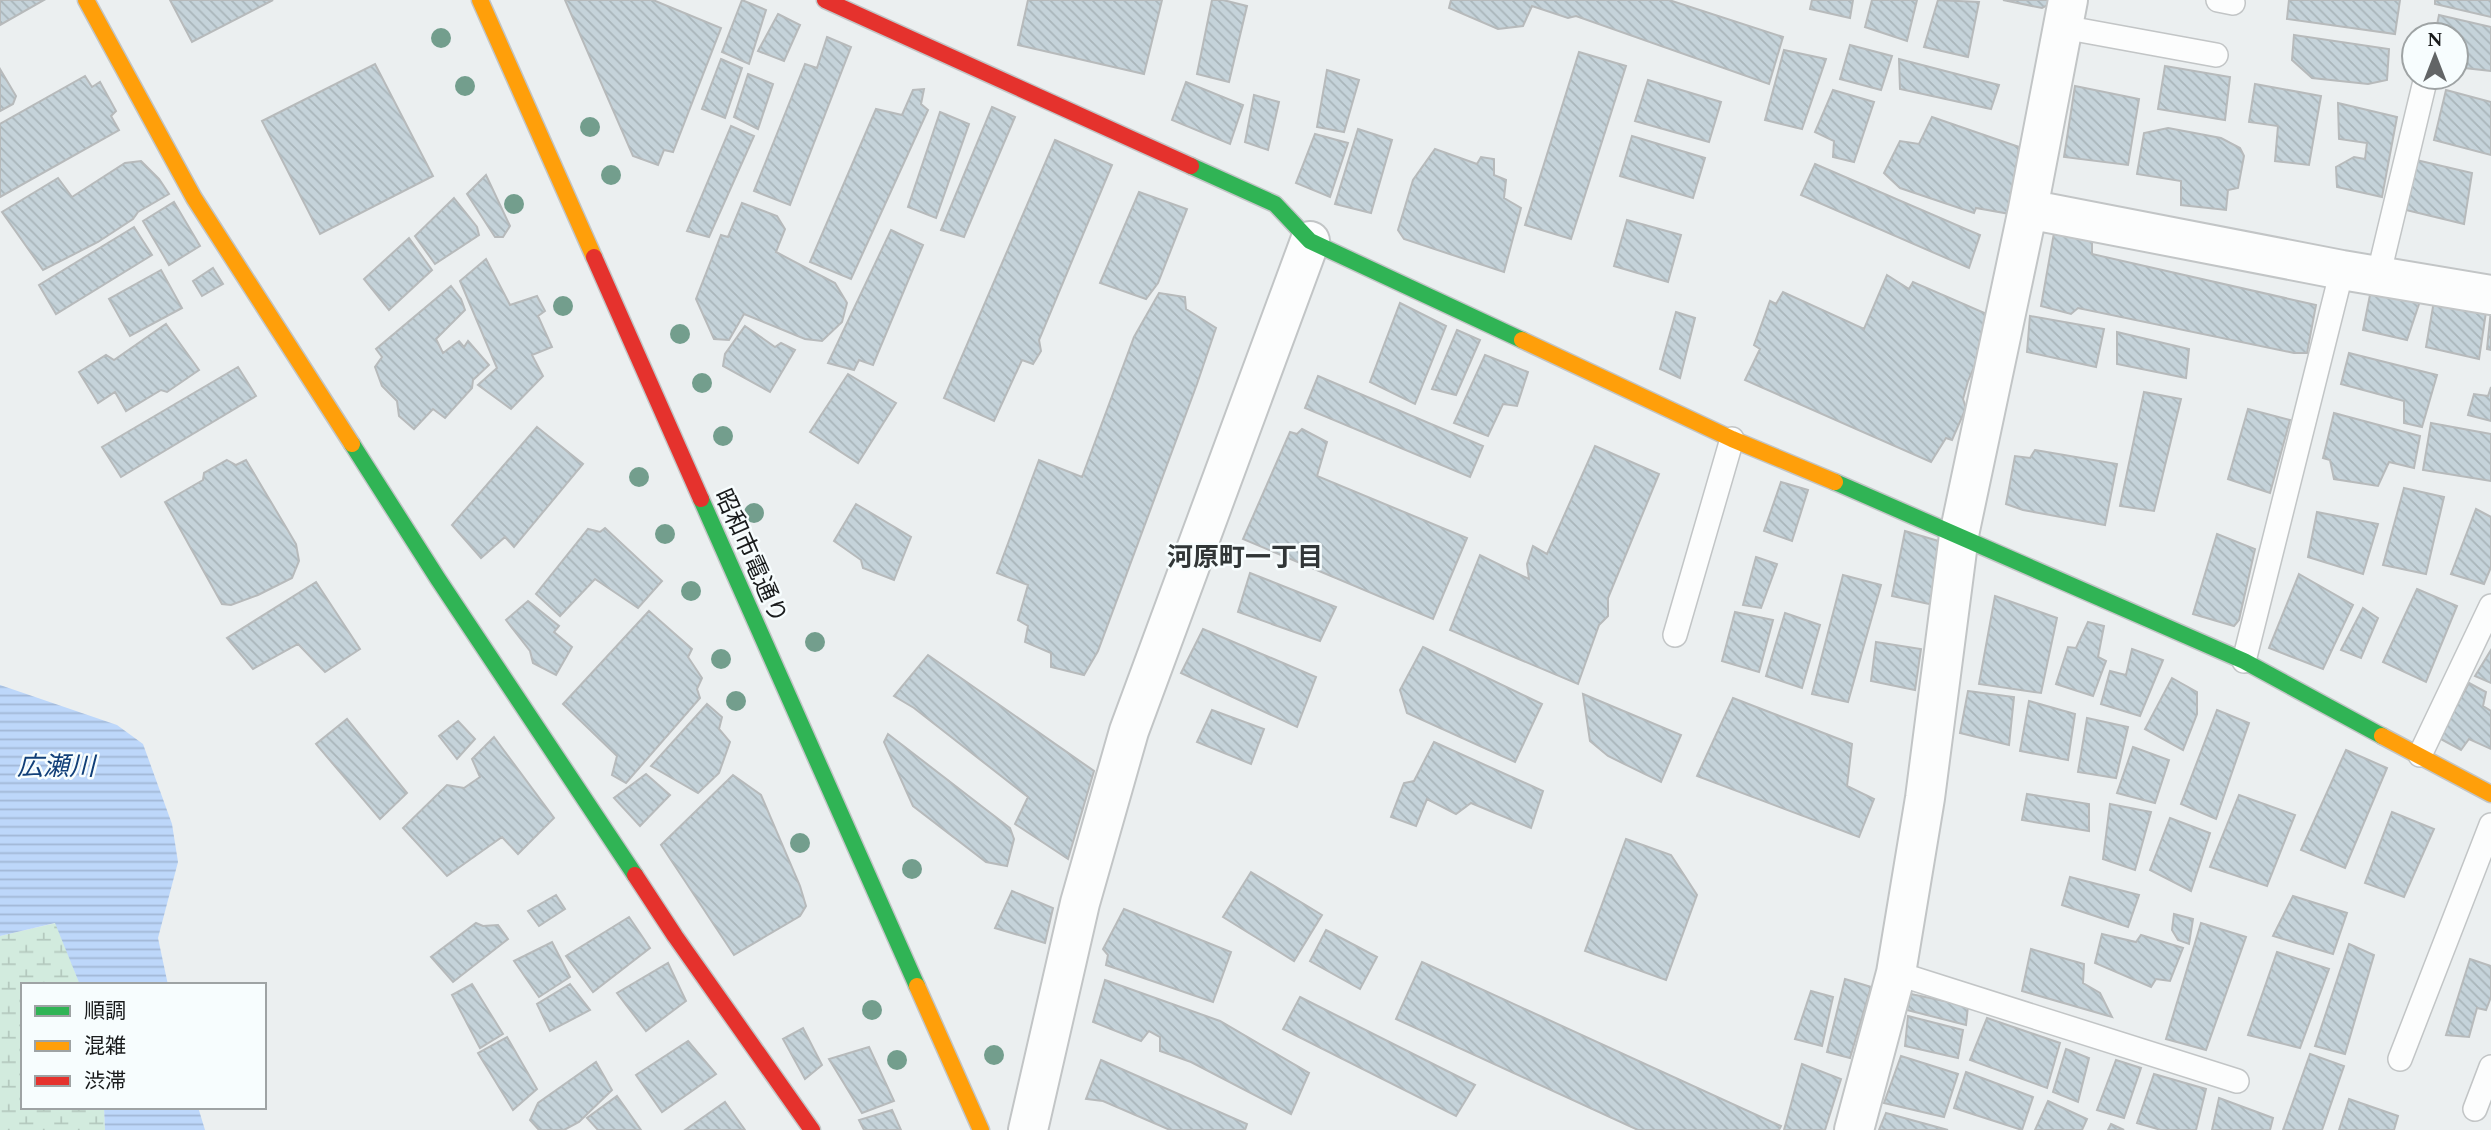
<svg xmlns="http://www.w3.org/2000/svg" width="2491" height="1130" viewBox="0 0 2491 1130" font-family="Spectral,'Noto Sans JP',serif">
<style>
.wetland{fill:url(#wetland-marsh)}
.water{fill:url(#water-rules)}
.building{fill:url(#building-back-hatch);stroke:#b7babb;stroke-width:2}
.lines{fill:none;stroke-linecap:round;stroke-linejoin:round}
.lane-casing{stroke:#c2c5c6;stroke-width:26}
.street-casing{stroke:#c2c5c6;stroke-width:42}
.fast-casing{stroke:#c2c5c6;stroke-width:19}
.slow-casing{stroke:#c2c5c6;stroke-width:19}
.jam-casing{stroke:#c2c5c6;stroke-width:19}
.lane{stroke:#fcfdfd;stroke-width:23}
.street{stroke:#fcfdfd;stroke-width:38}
.fast{stroke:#30b455;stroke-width:16}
.slow{stroke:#ff9f0a;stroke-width:16}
.jam{stroke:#e5322d;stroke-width:16}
.tree{fill:#739e8d}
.labels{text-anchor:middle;stroke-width:5;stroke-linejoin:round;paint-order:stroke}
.street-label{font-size:24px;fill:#191b1c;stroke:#f7fdfe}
.neighbourhood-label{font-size:26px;font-weight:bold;fill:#313637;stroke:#f7fdfe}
.water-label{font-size:26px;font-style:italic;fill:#113f78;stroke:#f7fdfe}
</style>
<defs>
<pattern id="wetland-marsh" width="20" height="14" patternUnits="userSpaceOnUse" patternTransform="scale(1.75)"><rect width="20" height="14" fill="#d2ebde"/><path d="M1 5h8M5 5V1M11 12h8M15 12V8" fill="none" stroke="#b4c9be"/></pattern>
<pattern id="water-rules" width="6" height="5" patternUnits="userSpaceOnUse" patternTransform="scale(1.75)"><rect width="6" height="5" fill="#bdd7fa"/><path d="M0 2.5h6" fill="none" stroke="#a2b8d6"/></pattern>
<pattern id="building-back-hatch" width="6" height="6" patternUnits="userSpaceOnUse" patternTransform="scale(1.75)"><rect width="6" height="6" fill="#c5d3da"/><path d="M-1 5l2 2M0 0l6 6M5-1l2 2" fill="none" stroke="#a9b5ba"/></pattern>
</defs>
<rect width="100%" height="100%" fill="#ebeff0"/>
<path class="wetland" d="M56,923l24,62h-57v122h81l1,23h-105v-194z"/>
<path class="water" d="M0,685l117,40 26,19 29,80 6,38 -20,76 10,47h-88l-25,-62 -55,13z
M104,1107h94l7,23h-100z"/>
<path class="building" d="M0,0h44l-44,25z
M170,0h103l-81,42z
M565,0h88l68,28 -48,124 -9,-2 -6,15 -25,-9z
M742,0l24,10 -17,54 -27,-12z
M1028,0h134l-18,74 -126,-29z
M1212,0h11l24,6 -18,76 -32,-8z
M1451,0h218l114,37 -14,47 -193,-68 -8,2 -36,-12 -9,20 -25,3 -49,-21z
M1812,0h41l-3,18 -40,-9z
M1872,0h45l-10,41 -42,-14z
M1938,0l41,2 -11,55 -44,-10z
M2003,0h49v3l-10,5z
M2289,0h111l-5,34 -108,-15z
M2435,0h56v17l-56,-13z
M778,14l22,11 -16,36 -26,-10z
M2439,15l52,12v44l-35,-4v-32h-21z
M2294,35l95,14 -2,31 -19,4 -56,-6 -20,-18z
M827,37l24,10 -61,158 -36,-14 51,-127 12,4z
M1850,45l42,11 -11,34 -41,-11z
M1784,50l42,9 -24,70 -37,-9z
M1579,52l47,14 -55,173 -46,-14z
M721,59l21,9 -17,50 -23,-9z
M1899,59l100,26 -8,24 -91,-20z
M375,64l58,112 -113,58 -58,-113z
M2165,66l65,11 -5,43 -67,-11z
M0,69l16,27 -3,8 -13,7z
M1327,70l32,10 -15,52 -27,-5z
M748,74l25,10 -15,45 -24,-12z
M85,76l7,11 8,-5 16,29 -5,5 8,14 -119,67v-73z
M1648,80l73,22 -12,40 -74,-21z
M1186,82l57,23 -13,39 -58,-24z
M2255,84l66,12 -12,69 -34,-4 3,-35 -29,-4z
M2075,86l64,13 -11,66 -64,-8z
M924,89l-3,15 7,6 -77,169 -41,-17 66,-153 26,6 11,-25z
M1833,90l41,12 -20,60 -21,-5 1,-16 -19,-9z
M2446,90l45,12v53l-57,-15z
M1254,95l25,7 -11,48 -23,-8z
M2338,103l59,14 -15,80 -45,-10 -1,-20 18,-10 11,2 2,-16 -28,-4z
M992,107l23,10 -51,120 -23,-7z
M940,112l29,12 -33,94 -28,-11z
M1932,117l87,30 -9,67 -34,-6 -2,5 -74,-25 -16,-15 16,-32 19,3z
M731,126l23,10 -45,101 -22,-6z
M2168,128l53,10 19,10 4,8 -6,32 -10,2 -2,20 -45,-5v-24l-44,-7 7,-41z
M1358,129l34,11 -21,73 -36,-9z
M1315,134l33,9 -18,54 -34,-14z
M1632,136l73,22 -12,40 -73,-22z
M1055,140l57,25 -73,175 2,11 -8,13 -11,-4 -28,61 -50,-23z
M1435,149l42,15 4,-7 13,2v16l12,5 -2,18 17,10 -17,64 -100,-33 -6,-9 15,-50z
M2412,159l60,14 -8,51 -58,-14z
M141,161l18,18 10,15 -31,18 -5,7 -35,23 -55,28 -41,-58 56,-34 14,19 53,-34z
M1815,164l165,71 -11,33 -168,-73z
M486,175l24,51 -7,11h-8l-28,-43z
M1139,192l48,17 -29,74 -12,16 -46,-16z
M454,198l23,29 2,8 -44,29 -20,-28z
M174,202l26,44 -31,19 -26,-44z
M742,203l35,13 8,13 -9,23 59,31 12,20 -5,19 -20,19 -17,-2 -61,-25 -15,26 -15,-1 -18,-40 25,-64 7,2z
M1627,220l54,15 -13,47 -54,-16z
M134,227l18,28 -96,59 -17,-29z
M891,230l32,15 -50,120 -14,-5 -5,10 -26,-7z
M2054,233l38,8v13l224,51 -9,48h-13l-216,-45 -7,6 -30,-8z
M409,238l23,32 -43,40 -25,-31z
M486,259l24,46 27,-9 8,15 -7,5 14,31 -20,8 11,21 -32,33 -33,-24 19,-17 -37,-87z
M213,268l10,16 -21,12 -9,-15z
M161,270l21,38 -52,28 -21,-37z
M1887,275l22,14 4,-7 74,32 -5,35 -14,32 -5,18 3,9 -14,32 -6,-2 -15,24 -186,-82 15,-31 -6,-4 16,-44 6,3 7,-12 81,37z
M2372,285l50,10 -15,45 -44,-10z
M451,286l10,13 4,11 -29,29 7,14 16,-12 5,6 4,-6 21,24 -16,15 -1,8 -27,30 -12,-9 -19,20 -15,-13 -2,-15 -15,-15 -7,-19 7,-10 -6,-8z
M1159,293l26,4 1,12 30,19 -19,56 -99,267 -14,24 -33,-8v-14l-26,-11 3,-16 -10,-6 10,-35 -31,-12 42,-113 43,17 52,-140z
M2434,301l52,11 -7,47 -53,-12z
M1400,303l46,23 -31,78 -45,-22z
M2491,310v40l-4,-1z
M1676,312l19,6 -15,60 -20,-9z
M2030,316l74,13 -8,38 -69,-15z
M166,324l33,46 -32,22 -6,-2 -35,21 -11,-19 -17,11 -19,-31 27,-17 8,5z
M745,326l30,21 6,-4 14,7 -25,42 -47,-26 2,-12z
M1457,330l23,10 -24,55 -24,-6z
M2117,332l72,17 -3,29 -69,-14z
M2349,353l88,22 -15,52 -18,-4v-22l-63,-17z
M1485,355l43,17 -11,34 -14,-2 -15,32 -34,-13z
M238,367l18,29 -135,81 -19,-30z
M848,374l48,29 -38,60 -48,-31z
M1318,376l165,70 -13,31 -165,-69z
M2491,387v34l-23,-6 6,-21 14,2z
M2144,392l37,7 -27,112 -34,-5z
M2248,409l42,11 -20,73 -42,-14z
M2334,413l86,23 -6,32 -25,-6 -11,24 -44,-7 -4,-19 -7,-2z
M2431,423l60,11v47l-68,-11z
M537,427l46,37 -69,83 -9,-10 -24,21 -29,-33z
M1302,429l25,13 -10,34 150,62 -34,81 -190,-80 47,-107 7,2z
M1595,446l64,28 -51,124v18l-9,9 -21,59 -128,-54 30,-75 49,24 -2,-15 6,-18 14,8z
M2035,450l82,14 -12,61 -82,-15 -17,-6 9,-48 15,2z
M227,460l9,5 10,-5 50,84 3,17 -7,17 -34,17 -27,10 -9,-1 -57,-102 38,-22 1,-7z
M1781,482l27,8 -16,51 -28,-10z
M2404,488l40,9 -18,77 -43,-9z
M856,504l55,33 -17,43 -31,-12 -2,-8 -27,-19z
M2476,509l15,8v50l-7,17 -33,-10z
M2317,512l61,12 -15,50 -55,-17z
M605,528l57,53 -24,27 -43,-29 -35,37 -24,-22 52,-65 12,3z
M1905,531l40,12 -11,62 -42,-9z
M2217,534l38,15 -16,71 -5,6 -41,-12z
M1756,557l21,7 -16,44 -18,-3z
M1250,573l86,34 -16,34 -82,-29z
M2299,574l54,31 -30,64 -54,-21z
M1843,575l38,10 -33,117 -36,-8z
M316,582l44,67 -35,23 -27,-28 -45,25 -26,-31z
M2417,589l40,17 -31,76 -43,-20z
M1995,596l62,22 -16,75 -62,-9z
M528,601l31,25 -5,6 18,15 -16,28 -23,-12 -3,-12 -24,-31z
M2363,608l15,10 -17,40 -20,-8z
M649,611l43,38 -4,8 14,21 -5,11 3,9 -74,85 -14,-8 5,-19 -54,-52z
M1735,612l38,8 -14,52 -37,-11z
M1785,613l35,12 -18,63 -36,-12z
M2088,622l16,4 -6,31 8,4 -13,35 -37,-12 12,-37 8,1z
M1203,629l113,48 -19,50 -116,-54z
M1876,642l45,7 -6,41 -44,-9z
M1423,647l119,57 -27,58 -108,-49 -7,-23z
M2132,649l31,11 -23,56 -39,-12 9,-33 16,4z
M2491,650v33l-16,-7z
M928,655l166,116 -26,88 -53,-35 13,-27 -114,-89 -20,-12z
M2172,678l25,14v22l-14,36 -38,-21z
M2469,683l17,9 -3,14 8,5v38l-22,-10 -8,11 -22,-12z
M1968,691l46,6 -5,48 -49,-12z
M1583,694l98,41 -20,47 -53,-26 -18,-15z
M1733,698l119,46 -5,42 27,13 -15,38 -162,-61z
M2029,701l46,13 -7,46 -48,-9z
M707,704l15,13 -3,12 11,13 -11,31 -21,20 -47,-27z
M1212,710l52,19 -13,35 -54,-22z
M2217,710l32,13 -33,96 -35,-15z
M2087,718l41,9 -12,51 -38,-6z
M347,719l60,74 -27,26 -64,-75z
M458,721l17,18 -18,20 -18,-23z
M888,734l122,94 4,11 -7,27 -21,-4 -73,-56 -29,-64z
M494,737l60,81 -36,36 -16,-17 -55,39 -44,-48 44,-43 17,3 16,-11 -8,-18z
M1434,742l109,49 -12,37 -60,-25 -15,11 -29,-15 -11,27 -25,-9 13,-34 10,-2z
M2133,747l36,13 -14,43 -38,-10z
M2346,750l41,18 -42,100 -44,-18z
M646,774l24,21 -30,31 -26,-28z
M733,775l28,20 39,91 6,20 -6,10 -66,39 -73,-110z
M2027,794l62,10v27l-67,-11z
M2239,795l56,20 -28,71 -57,-19z
M2110,804l41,8 -16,58 -32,-11z
M2392,812l42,17 -30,68 -39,-14z
M2170,818l40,15 -19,58 -41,-21z
M1626,839l45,16 26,40 -31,85 -81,-29z
M1251,872l71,43 -28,46 -71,-44z
M2070,877l69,18 -11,32 -66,-22z
M1012,891l41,17 -8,35 -50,-15z
M556,895l9,14 -26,17 -11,-15z
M2293,896l54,17 -14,41 -60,-18z
M1124,909l107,43 -18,50 -107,-37 2,-10 -5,-6z
M2174,914l19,5 -4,25 -11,-4 -6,-10z
M629,917l21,31 -57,44 -27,-36z
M476,923l7,3 15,-1 10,14 -55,43 -22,-25z
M2201,923l45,14 -40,113 -40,-11z
M1326,930l51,27 -17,32 -50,-28z
M2102,934l34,8 5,-7 42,13 -13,33 -14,-2 -5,8 -56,-24z
M552,942l18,35 -31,20 -25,-36z
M2349,944l25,11 -29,99 -30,-8z
M2031,949l53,15 -1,19 17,10 12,24 -90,-26z
M2277,952l52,17 -29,79 -52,-13z
M2470,959l21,7v31l-5,13 -9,-2 -8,29 -23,-2z
M1422,962l359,164 -2,4h-141l-242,-111z
M668,963l18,38 -40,30 -29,-38z
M1845,979l26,8 -21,71 -23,-6z
M1105,980l115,41 89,52 -18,41 -100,-52 -31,-11v-14l-11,-6 -8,10 -48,-19z
M472,984l31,50 -23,14 -28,-53z
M570,984l20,26 -40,21 -13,-27z
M1811,991l22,6 -11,49 -27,-7z
M1911,994l57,12 -2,19 -59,-15z
M1300,997l175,88 -19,31 -173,-87z
M1908,1016l55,14 -5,28 -53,-12z
M1987,1018l73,25 -13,45 -77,-28z
M803,1028l19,37 -17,14 -22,-40z
M507,1037l30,52 -24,21 -35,-57z
M688,1041l28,33 -54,38 -26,-37z
M869,1047l25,54 -32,12 -33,-54z
M2066,1049l23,9 -11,44 -25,-10z
M2310,1054l34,12 -22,64h-39z
M1901,1056l57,18 -14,43 -60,-14z
M1101,1060l146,64 -2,6h-75l-67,-29 -17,-2z
M2116,1060l25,8 -17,50 -27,-8z
M596,1062l16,28 -33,32 -15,8h-25l-9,-10 8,-17z
M1802,1064l39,15 -16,51h-41z
M1966,1072l67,25 -11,33 -68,-22z
M2154,1074l52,15 -10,41h-35l-24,-7z
M617,1096l24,34h-43l-11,-12z
M2219,1098l54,20 -3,12h-58z
M2349,1099l49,17 -4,14h-55z
M2048,1101l39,18 -5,11h-47z
M725,1102l20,28h-60z
M892,1110l9,20h-37l-5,-10z
M1886,1113l62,17h-69z
M2111,1124l13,6h-16z"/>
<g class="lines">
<defs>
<path id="lane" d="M2218,0l15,3
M2063,27l153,28
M2378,277l48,-200
M1675,635l57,-196
M2244,661l98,-391
M2420,755l71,-149
M1896,973l341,108
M2400,1059l91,-234
M2475,1109l16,-42"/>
<path id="street" d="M2028,209l314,61 149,25
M1028,1130l52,-227 49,-172 181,-490
M1854,1130l42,-157 29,-175 34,-263 69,-326 40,-209"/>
<path id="fast" d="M1191,166l84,38 35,37 212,99
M352,444l86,135 197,296
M1835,482l409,179 138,75
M701,499l216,487"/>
<path id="slow" d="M86,0l108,198 158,246
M480,0l114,257
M1522,340l210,99 103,43
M2382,736l109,58
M917,986l64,144"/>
<path id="jam" d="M825,0l366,166
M594,257l107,242
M635,875l40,61 137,194"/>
</defs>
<use href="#lane" class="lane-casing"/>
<use href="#street" class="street-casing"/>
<use href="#fast" class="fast-casing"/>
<use href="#slow" class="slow-casing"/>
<use href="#jam" class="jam-casing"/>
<use href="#lane" class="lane"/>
<use href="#street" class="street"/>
<use href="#fast" class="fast"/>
<use href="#slow" class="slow"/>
<use href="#jam" class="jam"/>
</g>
<g class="tree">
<circle cx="441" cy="38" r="10"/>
<circle cx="465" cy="86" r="10"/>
<circle cx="590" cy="127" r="10"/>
<circle cx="611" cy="175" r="10"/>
<circle cx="514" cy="204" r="10"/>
<circle cx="563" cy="306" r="10"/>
<circle cx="680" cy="334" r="10"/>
<circle cx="702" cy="383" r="10"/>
<circle cx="723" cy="436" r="10"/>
<circle cx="639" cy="477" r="10"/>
<circle cx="754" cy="513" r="10"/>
<circle cx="665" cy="534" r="10"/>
<circle cx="691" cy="591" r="10"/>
<circle cx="815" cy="642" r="10"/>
<circle cx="721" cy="659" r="10"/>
<circle cx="736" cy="701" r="10"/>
<circle cx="800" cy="843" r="10"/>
<circle cx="912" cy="869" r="10"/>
<circle cx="872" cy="1010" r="10"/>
<circle cx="994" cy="1055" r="10"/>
<circle cx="897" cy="1060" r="10"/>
</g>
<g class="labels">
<g class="street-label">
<text transform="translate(751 556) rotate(66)" y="8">昭和市電通り</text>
</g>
<g class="neighbourhood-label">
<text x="1245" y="566">河原町一丁目</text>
</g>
<g class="water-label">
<text x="56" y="775">広瀬川</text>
</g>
</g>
<rect x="21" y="983" width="245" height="126" fill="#f7fdfe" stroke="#9ea3a4" stroke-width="2"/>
<rect x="35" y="1006" width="35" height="10" fill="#30b455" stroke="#9ea3a4" stroke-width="2"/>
<text x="84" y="1018" font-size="21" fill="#191b1c">順調</text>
<rect x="35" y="1041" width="35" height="10" fill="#ff9f0a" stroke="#9ea3a4" stroke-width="2"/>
<text x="84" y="1053" font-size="21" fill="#191b1c">混雑</text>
<rect x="35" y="1076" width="35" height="10" fill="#e5322d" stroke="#9ea3a4" stroke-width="2"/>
<text x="84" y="1088" font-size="21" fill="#191b1c">渋滞</text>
<g transform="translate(2435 56)"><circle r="33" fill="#f7fdfe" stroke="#9ea3a4" stroke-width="2"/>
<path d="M0-5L12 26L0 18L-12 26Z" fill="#626566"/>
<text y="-10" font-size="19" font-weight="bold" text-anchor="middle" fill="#191b1c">N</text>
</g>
</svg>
